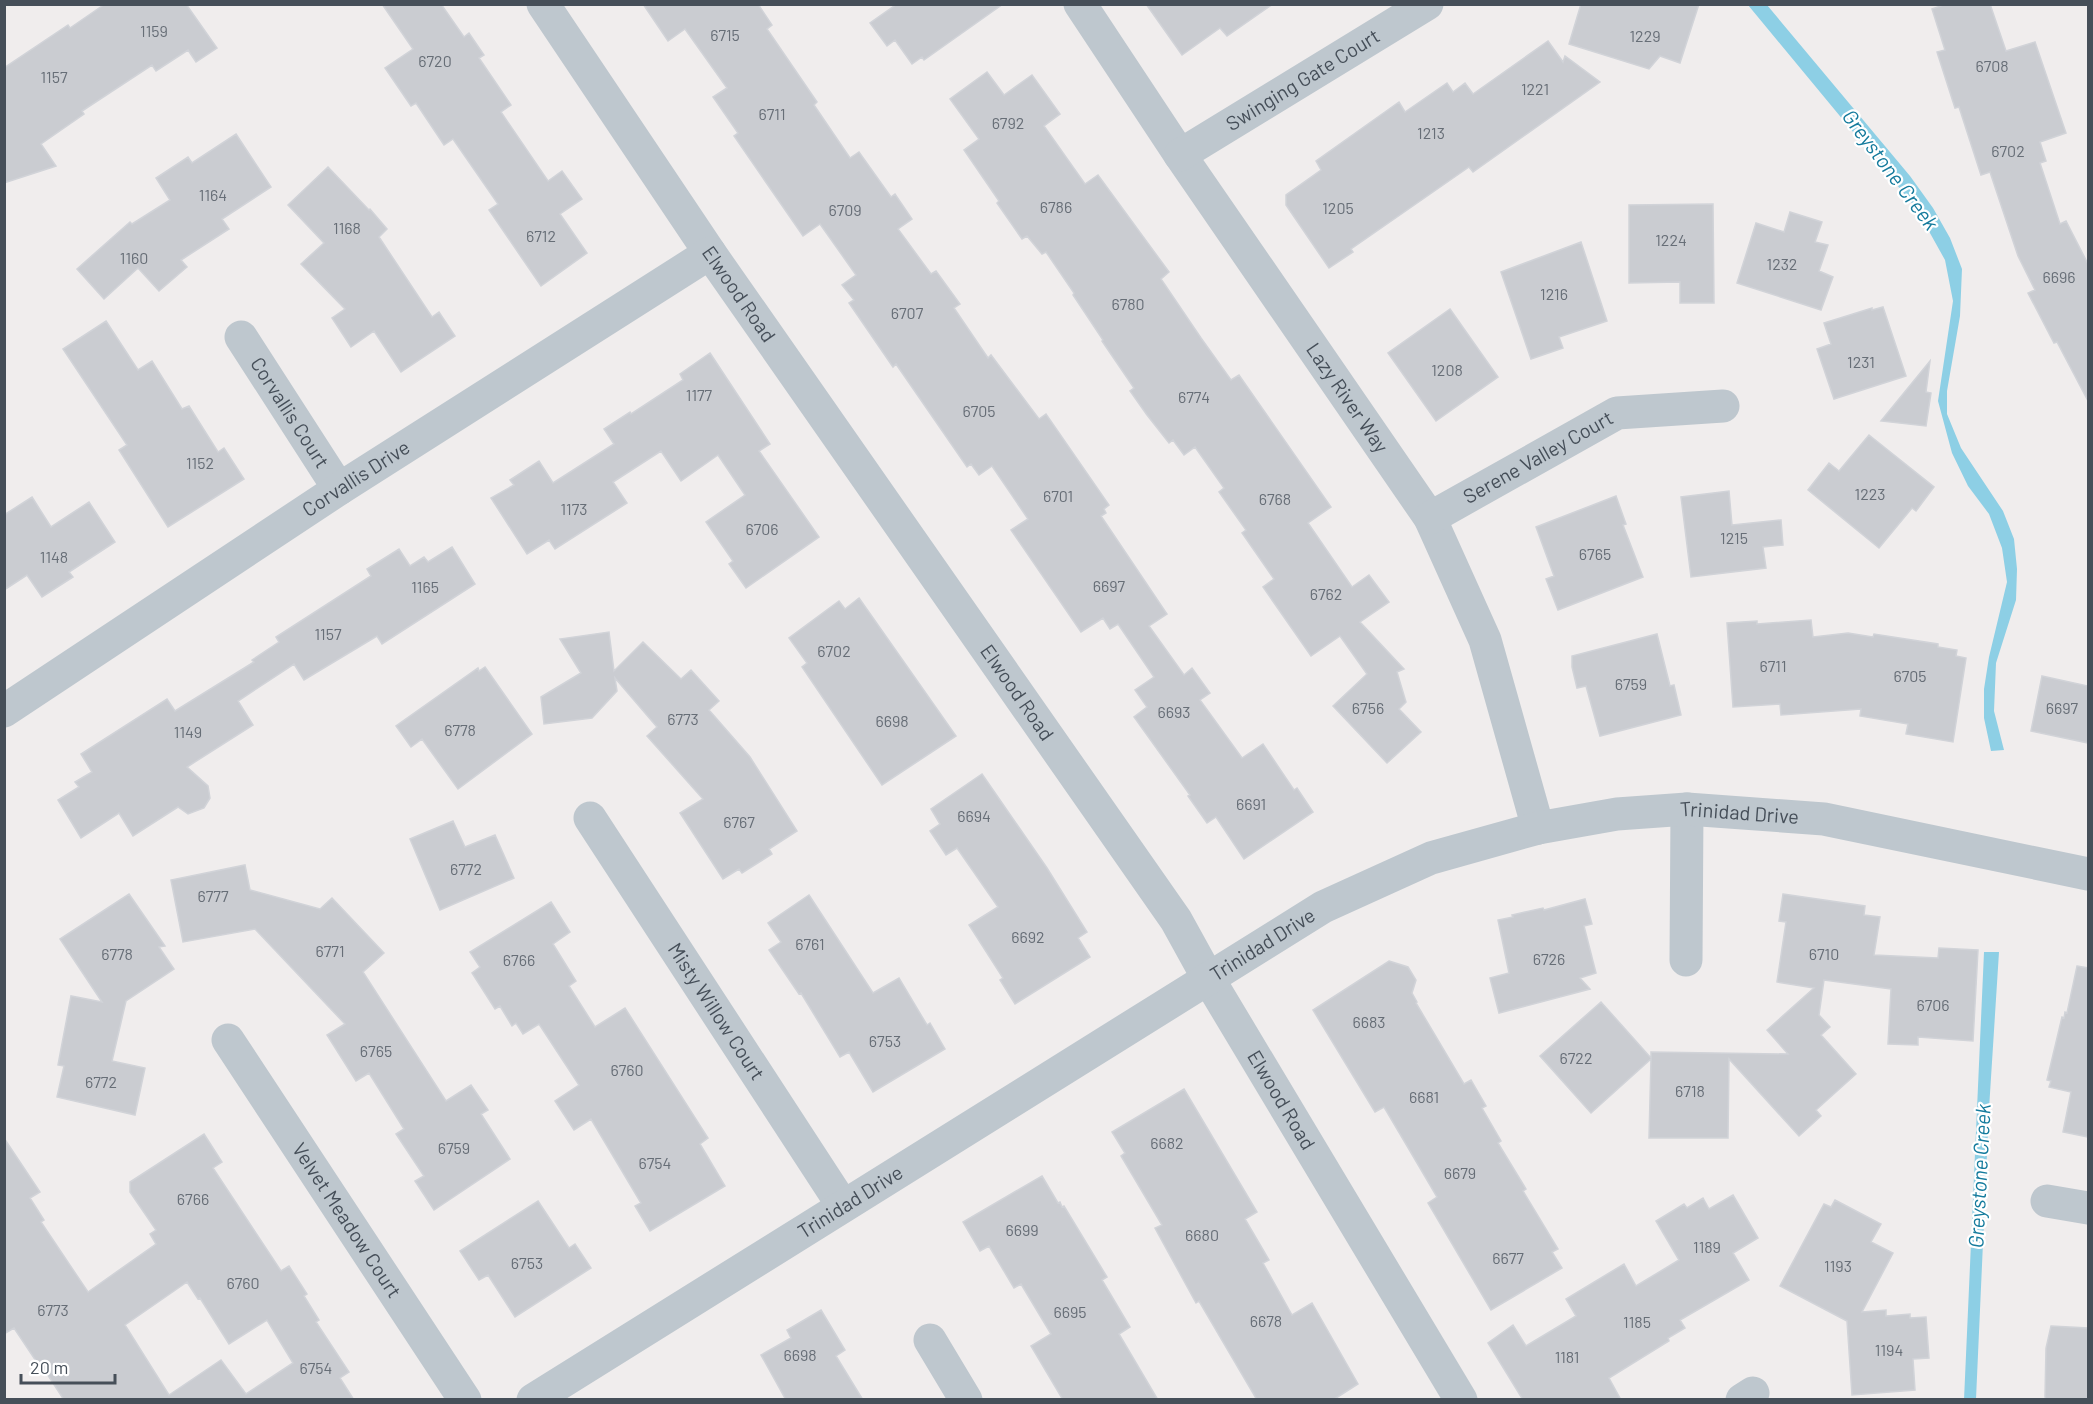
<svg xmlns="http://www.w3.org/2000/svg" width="2093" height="1404" viewBox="0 0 2093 1404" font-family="Barlow,sans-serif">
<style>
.water{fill:#8dcfe5}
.building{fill:#caccd1;stroke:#d1d3d8;stroke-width:1.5;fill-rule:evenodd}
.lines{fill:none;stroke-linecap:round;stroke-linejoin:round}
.minor{stroke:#bec7ce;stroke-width:33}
.labels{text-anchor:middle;stroke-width:4.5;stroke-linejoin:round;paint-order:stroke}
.number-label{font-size:16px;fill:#676e77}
.street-label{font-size:20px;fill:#464f59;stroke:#fff}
.water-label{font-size:21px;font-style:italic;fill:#157b9d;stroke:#fff}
</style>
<rect width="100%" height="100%" fill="#f0eded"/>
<path class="water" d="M1748,5h19l143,171 23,32 17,30 12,31 -2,47 -13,75v23l14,34 42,63 11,28 3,30 -1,31 -20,63 -2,48 10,39 -13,1 -7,-33v-29l5,-32 18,-75 -5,-34 -13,-34 -21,-28 -16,-33 -14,-52 15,-100 -8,-41 -29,-52z
M1984,952h15l-10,157 -13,290 -12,1z"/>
<path class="building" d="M105,4h81l31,44 -21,14 -8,-12 -32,21 -4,-6 -70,46 2,3 -43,30 15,22 -52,17v-115l64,-43 2,3z
M382,4h59l23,33 5,-4 15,22 -5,3 32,47 -10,7 47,69 14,-10 20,28 -22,15 27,39 -46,33 -52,-76 9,-6 -45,-65 -9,6 -28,-42 -5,3 -26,-38 28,-19z
M643,4h115l14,21 -5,4 50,73 -3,3 36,53 9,-6 32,45 4,-3 17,25 -14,10 33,45 5,-3 24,33 -6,4 34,50 3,-3 48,64 7,-5 63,91 -5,4 2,4 -5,3 66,98 -18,12 35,49 8,-7 18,25 -10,7 42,58 21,-14 31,46 3,-2 16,24 -69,47 -28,-42 -9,6 -19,-27 2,-1 -56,-78 13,-10 -12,-17 19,-13 -36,-53 -8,5 -7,-11 -22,14 -70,-102 17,-11 -36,-53 -13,9 -8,-11 -4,3 -71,-103 -3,3 -44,-64 5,-3 -12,-15 14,-10 -36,-51 -17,12 -69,-100 4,-3 -25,-36 14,-9 -42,-59 -17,12z
M897,4h106l-79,56 -2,-3 -10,7 -17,-24 -8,6 -17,-23z
M1146,4h127l-46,32 -7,-8 -38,27z
M1581,4h118l-19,59 -20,-7 -11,13 -80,-25z
M1946,4h44l16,47 29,-9 31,91 -26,9 6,19 -6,2 20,61 6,-3 22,43v137l-31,-59 -3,1 -26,-50 7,-3 -17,-34 -28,-84 -9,3 -22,-68 -4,1 -18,-56 8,-2 -13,-41z
M1548,41l15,21 2,-6 35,26 -127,90 -4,-5 -118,82 2,3 -24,16 -43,-63v-10l35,-25 -5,-9 83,-59 6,10 42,-29 6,9 12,-9 8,11z
M987,72l17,23 28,-20 28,39 -16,12 41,58 13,-9 71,97 -8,7 40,59 30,42 8,-5 92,132 -23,16 44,64 17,-12 20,27 -29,20 44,47 -7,3 9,30 -7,7 22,23 -34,31 -54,-57 34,-32 -27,-38 -29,20 -48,-69 11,-8 -32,-46 4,-3 -27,-38 5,-4 -29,-41 -11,8 -11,-15 -4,3 -22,-28 -17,-24 4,-3 -32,-47 1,-1 -30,-45 1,-2 -28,-41 -4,2 -15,-18 -5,3 -25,-36 2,-2 -35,-51 15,-11 -29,-40z
M236,134l35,53 -49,32 7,10 -48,31 6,7 -28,24 -21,-23 -34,31 -27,-30 53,-47 2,2 38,-24 -14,-22 32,-21 4,6z
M328,167l41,43 1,-1 17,20 -8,8 53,80 7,-5 16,24 -54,36 -27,-41 -23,16 -19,-29 13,-9 -44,-45 23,-21 -36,-38z
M1713,204l1,99h-34v-21l-51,1v-78z
M1790,212l32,10 -7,20 13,3 -9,26 14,6 -12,33 -84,-27 19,-60 28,9z
M1581,242l26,79 -48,16 4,11 -32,11 -30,-87z
M1883,307l23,69 -72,23 -17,-50 14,-5 -7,-21 48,-15v2z
M1450,309l48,68 -62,44 -48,-68z
M106,321l32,49 14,-9 30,48 7,-3 29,46 6,-4 20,31 -76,48 -49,-77 8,-5 -64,-96z
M710,353l60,91 -11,7 60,86 -73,51 -17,-24 4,-3 -27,-39 39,-27 -27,-40 -37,26 -20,-30 -48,31 14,21 -72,46 -6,-9 -22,14 -36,-56 23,-13 -4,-5 29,-19 14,22 61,-39 -10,-15 26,-17 1,2 52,-34 -3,-6z
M1930,361l-4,31 5,1 -5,33 -45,-5z
M1869,435l65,52 -18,24 -4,-3 -33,40 -71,-58 21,-27 10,8z
M1729,491l3,34 49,-5 2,25 -20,2 3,21 -75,9 -10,-80z
M1616,496l10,28 -3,1 20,52 -85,33 -12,-31 8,-3 -18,-49z
M32,497l19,30 38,-25 26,40 -46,30 4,5 -31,20 -15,-22 -23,15v-75z
M452,547l23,37 -93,60 -5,-8 -73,44 -10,-16 -56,37 15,24 -66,42 21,19 2,12 -6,10 -16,6 -10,-7 -45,29 -14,-23 -38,25 -23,-38 21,-13 -4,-5 17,-10 -11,-18 86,-55 8,12 79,-49 -2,-2 27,-18 -3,-5 95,-61 -4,-7 32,-20 11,17 14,-9 4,5z
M859,598l97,138 -74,49 -80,-118 5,-4 -18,-25 50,-37 6,8z
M1811,620l2,17 35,-4 25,4 1,-3 64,10v3l19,3 -1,6 10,2 -13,84 -47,-8 2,-10 -48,-8 1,-7 -80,6 -1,-11 -47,3 -6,-84 30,-2v3z
M609,632l5,39 29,-29 38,37 10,-9 28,31 -10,9 41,47 47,74 -28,18 3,5 -30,19 -3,-4 -16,10 -43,-66 23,-14 -56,-63 10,-9 -42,-49 2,13 -25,27 -48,6 -3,-27 40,-24 -21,-34z
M1657,634l13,52 4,-1 7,30 -81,21 -14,-50 -9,2 -5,-21v-11z
M485,667l47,67 -74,55 -36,-50 -11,8 -15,-21 82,-58 1,3z
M2042,676l46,10v57l-57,-12z
M982,774l65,94 40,64 -9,6 12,19 -75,47 -15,-24 3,-2 -34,-53 29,-18 -41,-59 -11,7 -16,-24 10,-7 -9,-15z
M453,821l12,26 30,-12 19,43 -74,32 -30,-71z
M245,865l5,25 70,19 12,-11 52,55 -21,19 83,129 25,-16 17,25 -7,4 29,45 -76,51 -19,-29 9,-5 -28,-42 8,-5 -35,-56 -13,8 -29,-46 18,-11 -90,-95 -72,13 -12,-62z
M129,894l36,52 -6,1 15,22 -48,32 -14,60 33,7 -10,47 -78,-18 7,-31 -6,-1 13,-69 31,6 -42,-63z
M1783,894l82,12 -1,9 16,2 -6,38 64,3 1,-10 39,2 -5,91 -55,-4v8l-30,-1 3,-55 -67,-9 -5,35 11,12 -9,8 35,39 -40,36 5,6 -22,20 -70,-77 -1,79h-79l2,-79 -60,54 -51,-57 61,-54 50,56v-6l137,2 -21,-24 47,-42 -37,-6 9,-60 -7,-1z
M809,895l64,98 26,-15 28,47 3,-2 15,26 -72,43 -24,-40 -9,5 -39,-64 -2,1 -30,-44 12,-8 -13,-19z
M1585,899l7,25 -8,2 12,47 -16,5 10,11 -91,24 -9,-35 19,-5 -11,-53 15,-3 -1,-2 31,-7 1,2z
M551,902l19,30 -17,12 23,37 -7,5 26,41 30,-19 83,130 -8,6 25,42 -75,45 -15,-25 6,-3 -50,-84 -17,11 -19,-29 24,-16 -40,-61 -16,10 -7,-11 -4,3 -12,-20 -5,3 -23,-36 8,-6 -10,-15z
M1389,961l19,6 8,13 -4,13 5,9 -1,1 48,81 7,-4 15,26 -4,2 19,33 -3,2 28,46 -3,2 35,58 -6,3 10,16 -71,42 -63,-107 9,-6 -27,-46 -26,-44 -9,5 -62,-102z
M2077,966l11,2v169l-25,-5 8,-40 -22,-5 2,-6 -4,-1 15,-63 2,1 1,-6 2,1z
M1184,1089l73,123 -12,7 24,41 -6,3 29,52 20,-12 46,81 -25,16h-76l-58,-99 -3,2 -41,-75 7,-3 -41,-69 4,-3 -13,-21z
M204,1134l18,28 -9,6 68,103 8,-5 18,28 -3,2 15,24 -3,2 33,50 -9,6 14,22h-290l-22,-34 -2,1 -26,-39 -10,6v-196l36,54 -10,6 14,22 -3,2 47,70 68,-48 -6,-10 6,-4 -26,-38v-10zM187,1282l11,17 2,-1 29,46 38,-24 26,43 -47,31 -25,-34 -52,35 -44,-70z
M1042,1176l16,27 2,-1 2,5 2,-1 43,71 -5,3 28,47 -11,7 39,66h-95l-32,-54 20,-12 -30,-50 -7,4 -25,-42 -9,5 -17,-29z
M1733,1195l25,43 -25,15 16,27 -69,40 5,8 -17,10 1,3 -60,37 12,22h-98l-35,-57 25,-18 13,21 50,-30 -10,-17 58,-35 12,22 43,-26 -23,-39 28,-17 3,4 16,-10 6,11z
M1835,1200l46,24 -10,18 22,11 -31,59 24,-2v6l24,-2v4l16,-1 3,41 -16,1 2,31 -63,5 -5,-74 -67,-35 44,-82 7,3z
M538,1201l31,47 6,-4 16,24 -76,49 -27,-42 -9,5 -19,-29z
M821,1310l24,40 -9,6 27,44h-77l-25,-45 30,-17 -4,-8z
M2051,1326l37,2v72h-42l-1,-3 1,-49z"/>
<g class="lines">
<g class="minor">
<path id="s1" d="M543,4l167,249 466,667 32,58 253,422"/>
<path id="s2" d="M1080,4l100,151 250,363 55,122 53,188"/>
<path id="s3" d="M1180,155l247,-151"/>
<path id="s4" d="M241,337l98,152"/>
<path id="s5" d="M1430,518l187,-105 106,-7"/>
<path id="s6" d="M4,711l335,-222 371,-236"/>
<path id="s7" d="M590,818l253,388"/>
<path d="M1686,960l1,-151"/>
<path id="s8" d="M228,1040l237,360"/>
<path d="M2047,1201l41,7"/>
<path d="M930,1340l36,60"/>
<path id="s9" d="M533,1400l790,-493 108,-49 107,-30 79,-14 70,-5 137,10 264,55"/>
<path d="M1742,1400l11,-7"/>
</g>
</g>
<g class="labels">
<g class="number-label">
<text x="154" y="37">1159</text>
<text x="725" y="41">6715</text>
<text x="1645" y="42">1229</text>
<text x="435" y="67">6720</text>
<text x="1992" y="72">6708</text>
<text x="54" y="83">1157</text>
<text x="1535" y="95">1221</text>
<text x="772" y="120">6711</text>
<text x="1008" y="129">6792</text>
<text x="1431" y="139">1213</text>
<text x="2008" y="157">6702</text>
<text x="213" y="201">1164</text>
<text x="1056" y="213">6786</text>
<text x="1338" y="214">1205</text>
<text x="845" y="216">6709</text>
<text x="347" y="234">1168</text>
<text x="541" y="242">6712</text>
<text x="1671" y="246">1224</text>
<text x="134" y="264">1160</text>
<text x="1782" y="270">1232</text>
<text x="2059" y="283">6696</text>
<text x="1554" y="300">1216</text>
<text x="1128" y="310">6780</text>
<text x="907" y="319">6707</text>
<text x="1861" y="368">1231</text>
<text x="1447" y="376">1208</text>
<text x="699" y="401">1177</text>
<text x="1194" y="403">6774</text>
<text x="979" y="417">6705</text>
<text x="200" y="469">1152</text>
<text x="1870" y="500">1223</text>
<text x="1058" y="502">6701</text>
<text x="1275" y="505">6768</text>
<text x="574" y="515">1173</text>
<text x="762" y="535">6706</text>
<text x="1734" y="544">1215</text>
<text x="1595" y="560">6765</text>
<text x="54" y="563">1148</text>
<text x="1109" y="592">6697</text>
<text x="425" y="593">1165</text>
<text x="1326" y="600">6762</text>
<text x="328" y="640">1157</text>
<text x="834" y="657">6702</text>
<text x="1773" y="672">6711</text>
<text x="1910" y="682">6705</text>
<text x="1631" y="690">6759</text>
<text x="1368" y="714">6756</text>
<text x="2062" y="714">6697</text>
<text x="1174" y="718">6693</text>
<text x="683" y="725">6773</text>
<text x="892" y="727">6698</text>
<text x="460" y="736">6778</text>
<text x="188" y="738">1149</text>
<text x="1251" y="810">6691</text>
<text x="974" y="822">6694</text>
<text x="739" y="828">6767</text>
<text x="466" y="875">6772</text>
<text x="213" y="902">6777</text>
<text x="1028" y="943">6692</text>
<text x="810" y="950">6761</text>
<text x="330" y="957">6771</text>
<text x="117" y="960">6778</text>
<text x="1824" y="960">6710</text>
<text x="1549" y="965">6726</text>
<text x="519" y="966">6766</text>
<text x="1933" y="1011">6706</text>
<text x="1369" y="1028">6683</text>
<text x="885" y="1047">6753</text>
<text x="376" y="1057">6765</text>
<text x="1576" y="1064">6722</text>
<text x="627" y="1076">6760</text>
<text x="101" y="1088">6772</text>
<text x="1690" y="1097">6718</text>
<text x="1424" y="1103">6681</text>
<text x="1167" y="1149">6682</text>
<text x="454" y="1154">6759</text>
<text x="655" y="1169">6754</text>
<text x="1460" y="1179">6679</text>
<text x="193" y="1205">6766</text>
<text x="1022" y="1236">6699</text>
<text x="1202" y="1241">6680</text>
<text x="1707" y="1253">1189</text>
<text x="1508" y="1264">6677</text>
<text x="527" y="1269">6753</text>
<text x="1838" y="1272">1193</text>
<text x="243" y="1289">6760</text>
<text x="53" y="1316">6773</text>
<text x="1070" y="1318">6695</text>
<text x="1266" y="1327">6678</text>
<text x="1637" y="1328">1185</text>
<text x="1889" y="1356">1194</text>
<text x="800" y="1361">6698</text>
<text x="1567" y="1363">1181</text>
<text x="316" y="1374">6754</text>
</g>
<g class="street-label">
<text dy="7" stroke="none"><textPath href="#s3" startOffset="144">Swinging Gate Court</textPath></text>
<text dy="7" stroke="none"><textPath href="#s1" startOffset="350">Elwood Road</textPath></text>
<text dy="7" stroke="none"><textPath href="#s2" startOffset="476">Lazy River Way</textPath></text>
<text dy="7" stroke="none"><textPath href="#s4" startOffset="90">Corvallis Court</textPath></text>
<text dy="7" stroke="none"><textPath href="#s5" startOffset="124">Serene Valley Court</textPath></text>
<text dy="7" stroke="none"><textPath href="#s6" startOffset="422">Corvallis Drive</textPath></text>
<text dy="7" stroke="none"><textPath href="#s1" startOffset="836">Elwood Road</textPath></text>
<text dy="7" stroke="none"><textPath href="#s9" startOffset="1364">Trinidad Drive</textPath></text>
<text dy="7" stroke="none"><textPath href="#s9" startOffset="860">Trinidad Drive</textPath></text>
<text dy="7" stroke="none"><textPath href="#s7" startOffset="231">Misty Willow Court</textPath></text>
<text dy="7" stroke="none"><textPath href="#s1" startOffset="1322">Elwood Road</textPath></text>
<text dy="7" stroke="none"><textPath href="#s9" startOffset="374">Trinidad Drive</textPath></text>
<text dy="7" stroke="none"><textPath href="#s8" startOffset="216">Velvet Meadow Court</textPath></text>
</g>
<g class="water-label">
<text transform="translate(1890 170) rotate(53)" y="7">Greystone Creek</text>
<text transform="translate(1980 1176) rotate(-87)" y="7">Greystone Creek</text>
</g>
</g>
<rect width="2093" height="1404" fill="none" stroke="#464f59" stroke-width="12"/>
<path d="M21 1374v9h94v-9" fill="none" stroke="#464f59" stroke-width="3"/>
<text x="30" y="1374" font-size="18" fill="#464f59" stroke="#ffffff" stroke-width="4.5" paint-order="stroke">20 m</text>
</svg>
